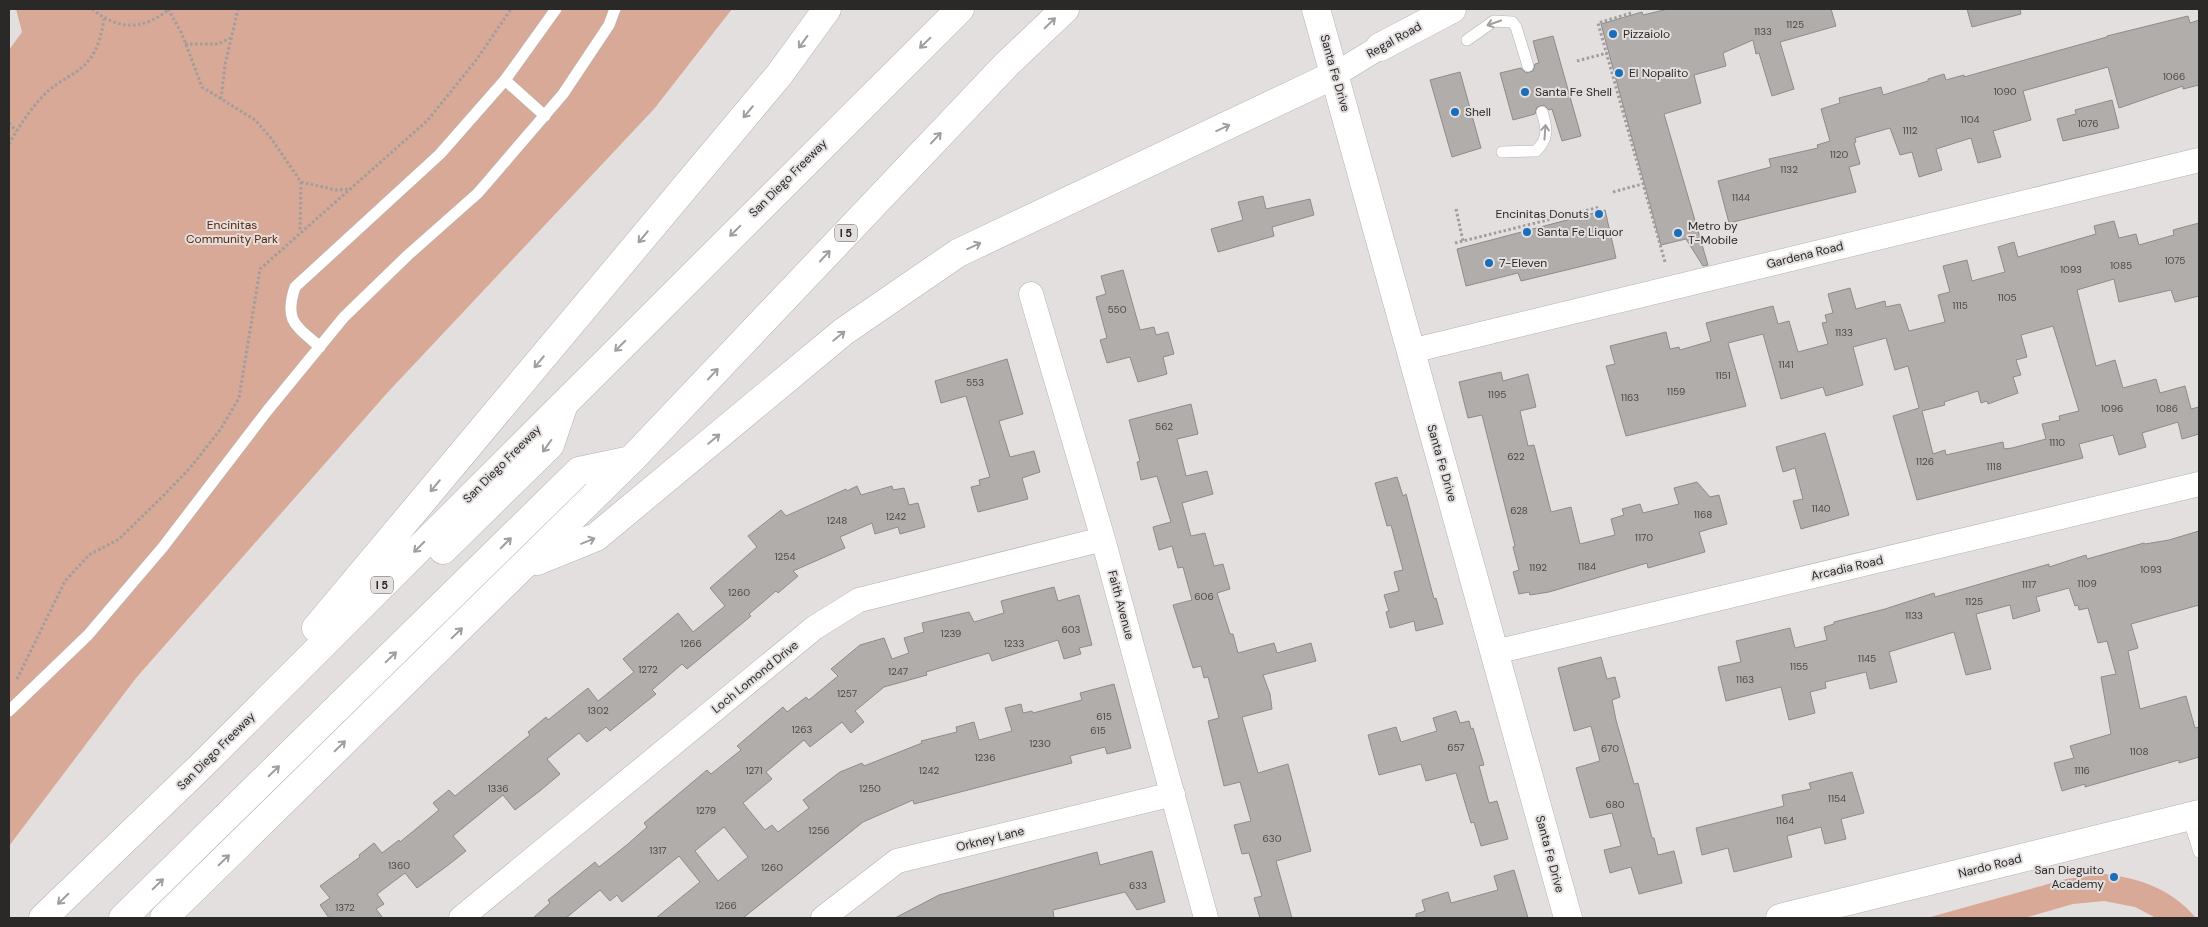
<svg xmlns="http://www.w3.org/2000/svg" width="2208" height="927" viewBox="0 0 2208 927" font-family="'DM Sans',sans-serif">
<style>
.green{fill:#d7a996}
.building{fill:#b0adab;stroke:#8e8b8a;fill-rule:evenodd}
.lines{fill:none;stroke-linecap:round;stroke-linejoin:round}
.lane-casing{stroke:#b5b1b0;stroke-width:12}
.street-casing{stroke:#b5b1b0;stroke-width:25}
.secondary-casing{stroke:#b5b1b0;stroke-width:29}
.highway-casing{stroke:#b5b1b0;stroke-width:29}
.path{stroke:#a09d9c;stroke-width:3;stroke-dasharray:2.5 2.5;stroke-linecap:butt}
.lane{stroke:#fff;stroke-width:11}
.street{stroke:#fff;stroke-width:24}
.secondary{stroke:#fff;stroke-width:28}
.highway{stroke:#fff;stroke-width:28}
.oneway{stroke:#9f9f9e}
.poi-dot{fill:#196dbb;stroke:#e3dfde;stroke-width:2}
.labels{text-anchor:middle;stroke-width:4;stroke-linejoin:round;paint-order:stroke}
.number-label{font-size:10px;fill:#4c4a49}
.shield{fill:#e3dfde;stroke:#62605f;stroke-width:1}
.shield-label{font-size:11px;font-weight:bold;fill:#2a2928}
.poi-label{font-size:12px;fill:#2a2928;stroke:#e3dfde;text-anchor:start}
.street-label{font-size:12px;fill:#2a2928;stroke:#e3dfde}
.park-label{font-size:12px;fill:#5d2203;stroke:#e3dfde}
</style>
<rect width="100%" height="100%" fill="#e3dfde"/>
<path class="green" d="M16,9h716l-78,100 -266,283 -252,286 -127,168v-796l13,-18z
M2105,874c35,4 68,16 91,44h-40l-21,-11 -31,-6 -31,3 -49,14h-97l139,-39z"/>
<path class="building" d="M1668,9h163l5,17 -56,16 14,47 -22,7 -13,-43 -3,1 -3,-14 -30,13 3,13 -32,9 7,28 -37,11 44,151 -5,1 -17,-27 -25,6 -60,-221 41,-12 1,3z
M1967,9h53l1,5 -49,13z
M2188,16l2,7 9,-3v65l-16,4v-3l-64,22 -11,-41 -85,24 8,29 -38,11 8,26 -23,6 -7,-25 -35,11 6,21 -23,7 -7,-25 -12,3 -10,-27 -35,10 1,4 -2,1 6,21 -11,3 7,25 -127,31 -11,-42 53,-14 -2,-8 49,-11 -1,-3 13,-4 -9,-32 19,-6 -1,-5 42,-11 2,8 45,-14v-2l16,-5 2,6 18,-5v2l143,-40v-1z
M1553,36l28,100 -19,5 -10,-32 -3,1 -5,-5 -7,2 -2,7 -22,6 -13,-47 21,-5 5,5 7,-2 2,-7 4,-1 -6,-22z
M1460,72l21,76 -29,9 -22,-77z
M2112,100l7,28 -56,13 -6,-22 19,-5 -1,-4z
M1263,196l3,13 44,-10 4,16 -42,12 2,9 -56,16 -7,-23 32,-9 -5,-18z
M1605,210l11,48 -95,23 -3,-8 -52,13 -9,-37z
M2114,221l5,17 17,-4 3,11 35,-10 -1,-5 26,-7v73l-24,6 -4,-12 -52,12 -5,-23 -37,11 19,76 19,-6 8,28 33,-9 4,14 25,-7 6,23 8,-2v27l-17,5 -4,-17 -36,11 4,14 -27,8 -6,-20 -34,9 4,14 -166,42 -24,-84 26,-8 -11,-42 -13,4 -9,-32 -33,9 10,38 -37,11 -3,-9 -42,12 -18,-65 -35,9 18,63 -120,30 -20,-70 9,-2 -5,-18 56,-14 4,17 9,-2 1,3 31,-9 -5,-18 67,-17 5,18 11,-3 9,31 30,-8 -6,-21 5,-1 -2,-7 8,-2 -5,-19 22,-6 6,21 29,-8 1,6 14,-3 9,27 36,-9 -7,-27 12,-3 -7,-26 24,-6 5,21 33,-9 -7,-25 16,-5 4,15 78,-23 -2,-8zM2053,326l26,85 -20,5 1,4 -18,4 4,15 -34,9 -8,1 -1,-7 -57,13 -1,-5 -12,4 -11,-43 23,-6 -1,-3 34,-11 3,12 6,-2 1,3 30,-11 -5,-16 8,-2 -5,-15 11,-3 -6,-22z
M1123,270l17,60 14,-3 2,8 12,-3 6,22 -11,3 4,17 -29,8 -8,-25 -23,6 -7,-23 7,-2 -11,-41 10,-3 -5,-18z
M1007,359l16,55 -24,7 11,36 24,-6 6,21 -18,6 6,21 -50,13 -7,-25 9,-2 -1,-5 11,-3 -24,-81 -25,7 -6,-22z
M1501,372l2,9 25,-7 8,33 -16,4 8,35 6,-1 17,67 20,-5 9,37 35,-9 -4,-16 13,-4 -2,-6 18,-5 3,9 36,-9 -5,-16 23,-6 13,15 9,-2 8,29 -28,8 6,20 -57,16 -1,-5 -98,29 -19,3 -1,-3 -10,2 -6,-22 6,-2 -6,-23 2,-1 -33,-131 -14,3 -9,-36z
M1191,404l7,30 -21,5 9,37 21,-5 6,23 -31,9 9,33 14,-3 9,33 9,-2 7,25 -13,4 13,41h3l5,19 36,-10 3,10 34,-10 5,18 -53,14 7,19 2,15 -30,8 16,56 30,-9 23,87 -35,10 16,57h-32l-6,-20 8,-2 -13,-43 -7,1 -8,-29 17,-4 -11,-39 -16,4 -16,-65 11,-3 -11,-41 -4,1 -3,-12 -8,2 -20,-63 19,-5 -9,-33 -5,1 -6,-22 -13,4 -6,-23 18,-5 -14,-46 -16,4 -4,-18 3,-1 -11,-41z
M1825,433l24,82 -48,14 -8,-28 10,-2 -8,-31 -12,4 -7,-25z
M1397,477l6,19 3,-2 28,105 2,-1 7,26 -27,7 -2,-10 -24,7 -4,-16 3,-1 -5,-16 15,-4 -5,-19 9,-2 -1,-4 -11,-41 -4,1 -12,-43z
M857,486l4,9 31,-9 1,4 11,-2 5,17 9,-2 7,24 -25,7 -2,-7 -23,7 -3,-11 -32,14 5,11 -52,23 5,5 -20,17 -2,-2 -27,23 2,2 -64,53 -5,-5 -30,26 4,4 -46,37 -4,-4 -19,15 -8,-9 -32,26 13,15 -19,16 -26,20 -12,-15 -50,41 13,15 -19,15 -30,22 -12,-15 -28,21 7,10 -8,5 7,9h-54l-9,-13 10,-7 -10,-12 40,-29 -1,-2 15,-12 8,10 17,-13 1,2 39,-32 -6,-7 16,-13 6,6 75,-61 -2,-3 18,-15 2,3 40,-32 10,13 36,-29 -11,-13 55,-46 15,19 32,-26 -15,-18 47,-41 -9,-11 33,-26 5,6 60,-27 1,2z
M2199,531v74l-68,19 7,24 -10,3 12,58 46,-13 9,32 4,-1v30l-20,6v-3l-94,27v-3l-23,7 -8,-28 20,-5 -4,-12 41,-12 -10,-57 15,-3 -9,-33 -9,2 -10,-35 -9,2 -1,-5 -3,1 -6,-18 -33,9 4,14 -27,8 -3,-14 -34,9 15,55 -25,6 -12,-43 -65,20 8,30 -27,7 -4,-17 -41,10 1,6 -16,4 5,21 -26,7 -8,-33 -55,14 -8,-34 23,-5 -5,-21 54,-13 5,20 32,-8 -3,-13 10,-3v-2l51,-13 49,-16 1,4 114,-33v3l37,-12 1,4 57,-16 1,1 24,-4z
M1054,587l4,14 21,-6 13,50 -13,3 2,6 -17,5 -6,-19 -66,21 -3,-8 -63,19 1,3 -43,12 -29,24 9,11 -13,11 -9,-11 -32,25 -6,-7 -38,32 6,7 -29,24 22,27 7,-5 6,7 31,-24 -6,-8 37,-28 22,-9 2,3 58,-23 -1,-2 36,-9 -1,-5 18,-5 5,18 33,-9 -7,-23 16,-4 2,9 9,-2 1,2 49,-13 -2,-7 34,-9 17,64 -24,6 -2,-7 -35,9 2,7 -158,41 -1,-4 -50,22 -120,96h-87l44,-36 -21,-26 -57,46 -5,-7 -7,6 -10,-11 -34,28h-33l17,-15 -2,-3 47,-38 4,5 29,-23 19,-17 -3,-4 63,-53 4,4 30,-24 -4,-4 46,-39 4,5 19,-15 3,3 29,-24 -7,-7 29,-24 24,-7 8,21 17,-6 -5,-15 20,-6 -2,-9 47,-11 5,10 30,-9 -3,-12zM724,827l24,30 -30,24 -23,-30z
M1601,657l6,22 8,-2 5,20 -8,3 4,20 18,64 4,-1 14,55h2l4,17 16,-4 8,32 -43,11 -8,-27 -21,6 -6,-23 17,-4 -9,-33 -22,5 -14,-50 24,-7 -9,-35 -17,5 -16,-63z
M1456,711l4,12 9,-2 2,8 2,-1 11,37 -5,1 10,37 8,-2 11,38 -27,7 -7,-24 -3,1 -15,-50 -30,8 -5,-17 -42,11 -11,-40 28,-8 5,15 36,-11 -4,-13z
M1852,772l12,41 -23,6 5,20 -21,5 -4,-17 -34,9 5,21 -58,15 -6,-24 -26,7 -6,-27 88,-22 -2,-11 29,-6 -2,-6z
M1152,851l13,51 -28,8 -12,-18 -72,18 1,8h-159l44,-23 110,-30 48,-13 3,13z
M1514,870l14,48h-112v-4l9,-3 -3,-11 26,-8 3,11 47,-13 -4,-14z"/>
<g class="lines">
<defs>
<path id="lane" d="M1467,40l27,-19 18,1 4,5 12,39
M505,80l40,36
M1502,152l34,-1c13,-13 11,-23 6,-39
M320,347c-25,-22 -36,-26 -25,-60l145,-133 65,-74 51,-71
M9,711l79,-76 75,-88 104,-136 77,-94 64,-62 70,-62 85,-99 46,-69 6,-16
M2188,817l11,35"/>
<path id="street" d="M1336,74l44,-27
M1031,294l72,245 103,379
M1411,351l788,-191
M1495,652l704,-168
M461,918l353,-290 45,-28 244,-61
M823,918l74,-57 276,-67"/>
<path id="secondary" d="M1316,9l252,909
M1380,47l72,-38
M1780,918l419,-104"/>
<path id="highway" d="M443,550l107,-105 13,-38
M537,561l59,-24 247,-205 115,-79 378,-179
M316,628l463,-553 48,-66
M43,918l156,-150 761,-759
M123,918l456,-447 52,-11
M164,918l467,-458 375,-395 59,-56"/>
</defs>
<use href="#lane" class="lane-casing"/>
<use href="#street" class="street-casing"/>
<use href="#secondary" class="secondary-casing"/>
<use href="#highway" class="highway-casing"/>
<path class="path" d="M92,9c26,21 51,22 77,0
M168,9l14,25 20,53 53,33 16,18 30,44 -1,50
M1631,13l-33,10 67,239
M185,44h33l12,-6
M1577,61l30,-8
M221,99l4,-34 13,-56
M9,123l7,8
M9,144c10,-18 24,-39 39,-53 10,-9 22,-14 32,-22 16,-12 21,-31 24,-50
M301,182l35,8 16,-1
M1613,192l29,-8
M1456,209l7,32
M1455,243l145,-36
M17,679l48,-98 24,-26 30,-16 42,-41 29,-30 30,-38 19,-32 21,-129 168,-149 49,-61 34,-50"/>
<use href="#lane" class="lane"/>
<use href="#street" class="street"/>
<use href="#secondary" class="secondary"/>
<use href="#highway" class="highway"/>
</g>
<defs><path id="oneway-shaft" d="M-6 0H5M1.5-3L5.5 0L1.5 3" fill="none" stroke-width="1.6" stroke-linecap="round" stroke-linejoin="round" transform="scale(1.25)"/></defs>
<g class="oneway">
<use href="#oneway-shaft" transform="translate(1050 23) rotate(-44)"/>
<use href="#oneway-shaft" transform="translate(1494 23) rotate(161)"/>
<use href="#oneway-shaft" transform="translate(803 42) rotate(126)"/>
<use href="#oneway-shaft" transform="translate(925 43) rotate(136)"/>
<use href="#oneway-shaft" transform="translate(748 112) rotate(130)"/>
<use href="#oneway-shaft" transform="translate(1223 128) rotate(-25)"/>
<use href="#oneway-shaft" transform="translate(1545 132) rotate(-86)"/>
<use href="#oneway-shaft" transform="translate(936 138) rotate(-47)"/>
<use href="#oneway-shaft" transform="translate(735 231) rotate(135)"/>
<use href="#oneway-shaft" transform="translate(643 237) rotate(130)"/>
<use href="#oneway-shaft" transform="translate(974 246) rotate(-25)"/>
<use href="#oneway-shaft" transform="translate(825 256) rotate(-47)"/>
<use href="#oneway-shaft" transform="translate(839 336) rotate(-39)"/>
<use href="#oneway-shaft" transform="translate(620 346) rotate(135)"/>
<use href="#oneway-shaft" transform="translate(539 362) rotate(130)"/>
<use href="#oneway-shaft" transform="translate(713 374) rotate(-47)"/>
<use href="#oneway-shaft" transform="translate(714 439) rotate(-40)"/>
<use href="#oneway-shaft" transform="translate(547 446) rotate(126)"/>
<use href="#oneway-shaft" transform="translate(435 486) rotate(130)"/>
<use href="#oneway-shaft" transform="translate(588 541) rotate(-22)"/>
<use href="#oneway-shaft" transform="translate(506 543) rotate(-45)"/>
<use href="#oneway-shaft" transform="translate(419 547) rotate(135)"/>
<use href="#oneway-shaft" transform="translate(457 633) rotate(-44)"/>
<use href="#oneway-shaft" transform="translate(391 657) rotate(-44)"/>
<use href="#oneway-shaft" transform="translate(340 746) rotate(-44)"/>
<use href="#oneway-shaft" transform="translate(274 771) rotate(-44)"/>
<use href="#oneway-shaft" transform="translate(224 860) rotate(-44)"/>
<use href="#oneway-shaft" transform="translate(158 884) rotate(-44)"/>
<use href="#oneway-shaft" transform="translate(63 899) rotate(136)"/>
</g>
<g class="poi-dot">
<circle cx="1613" cy="34" r="5"/>
<circle cx="1619" cy="73" r="5"/>
<circle cx="1525" cy="92" r="5"/>
<circle cx="1455" cy="112" r="5"/>
<circle cx="1599" cy="214" r="5"/>
<circle cx="1527" cy="232" r="5"/>
<circle cx="1678" cy="233" r="5"/>
<circle cx="1489" cy="263" r="5"/>
<circle cx="2114" cy="877" r="5"/>
</g>
<g class="labels">
<g class="number-label">
<text x="1795" y="28">1125</text>
<text x="1763" y="35">1133</text>
<text x="2174" y="80">1066</text>
<text x="2005" y="95">1090</text>
<text x="1970" y="123">1104</text>
<text x="2088" y="127">1076</text>
<text x="1910" y="134">1112</text>
<text x="1839" y="158">1120</text>
<text x="1789" y="173">1132</text>
<text x="1741" y="201">1144</text>
<text x="2175" y="264">1075</text>
<text x="2121" y="269">1085</text>
<text x="2071" y="273">1093</text>
<text x="2007" y="301">1105</text>
<text x="1960" y="309">1115</text>
<text x="1117" y="313">550</text>
<text x="1844" y="336">1133</text>
<text x="1786" y="368">1141</text>
<text x="1723" y="379">1151</text>
<text x="975" y="386">553</text>
<text x="1676" y="395">1159</text>
<text x="1497" y="398">1195</text>
<text x="1630" y="401">1163</text>
<text x="2112" y="412">1096</text>
<text x="2167" y="412">1086</text>
<text x="1164" y="430">562</text>
<text x="2057" y="446">1110</text>
<text x="1516" y="460">622</text>
<text x="1925" y="465">1126</text>
<text x="1994" y="470">1118</text>
<text x="1821" y="512">1140</text>
<text x="1519" y="514">628</text>
<text x="1703" y="518">1168</text>
<text x="896" y="520">1242</text>
<text x="837" y="524">1248</text>
<text x="1644" y="541">1170</text>
<text x="785" y="560">1254</text>
<text x="1587" y="570">1184</text>
<text x="1538" y="571">1192</text>
<text x="2151" y="573">1093</text>
<text x="2087" y="587">1109</text>
<text x="2029" y="588">1117</text>
<text x="739" y="596">1260</text>
<text x="1204" y="600">606</text>
<text x="1974" y="605">1125</text>
<text x="1914" y="619">1133</text>
<text x="1071" y="633">603</text>
<text x="951" y="637">1239</text>
<text x="691" y="647">1266</text>
<text x="1014" y="647">1233</text>
<text x="1867" y="662">1145</text>
<text x="1799" y="670">1155</text>
<text x="648" y="673">1272</text>
<text x="898" y="675">1247</text>
<text x="1745" y="683">1163</text>
<text x="847" y="697">1257</text>
<text x="598" y="714">1302</text>
<text x="1104" y="720">615</text>
<text x="802" y="733">1263</text>
<text x="1098" y="734">615</text>
<text x="1040" y="747">1230</text>
<text x="1456" y="751">657</text>
<text x="1610" y="752">670</text>
<text x="2139" y="755">1108</text>
<text x="985" y="761">1236</text>
<text x="754" y="774">1271</text>
<text x="929" y="774">1242</text>
<text x="2082" y="774">1116</text>
<text x="498" y="792">1336</text>
<text x="870" y="792">1250</text>
<text x="1837" y="802">1154</text>
<text x="1615" y="808">680</text>
<text x="706" y="814">1279</text>
<text x="1785" y="824">1164</text>
<text x="819" y="834">1256</text>
<text x="1272" y="842">630</text>
<text x="658" y="854">1317</text>
<text x="399" y="869">1360</text>
<text x="772" y="871">1260</text>
<text x="1138" y="889">633</text>
<text x="726" y="909">1266</text>
<text x="345" y="911">1372</text>
</g>
<g class="shield">
<rect x="835" y="224.5" width="22" height="17" rx="4"/>
<rect x="371" y="576.5" width="22" height="17" rx="4"/>
</g>
<g class="shield-label">
<text x="846" y="237">I 5</text>
<text x="382" y="589">I 5</text>
</g>
<g class="poi-label">
<text x="1623" y="38">Pizzaiolo</text>
<text x="1629" y="77">El Nopalito</text>
<text x="1535" y="96">Santa Fe Shell</text>
<text x="1465" y="116">Shell</text>
<text x="1589" y="218" text-anchor="end">Encinitas Donuts</text>
<text x="1688" y="230">Metro by<tspan x="1688" dy="14">T-Mobile</tspan></text>
<text x="1537" y="236">Santa Fe Liquor</text>
<text x="1499" y="267">7-Eleven</text>
<text x="2104" y="874" text-anchor="end">San Dieguito<tspan x="2104" dy="14">Academy</tspan></text>
</g>
<g class="street-label">
<text transform="translate(1394 40) rotate(-29)" y="4">Regal Road</text>
<text transform="translate(1335 73) rotate(74)" y="4">Santa Fe Drive</text>
<text transform="translate(788 178) rotate(-45)" y="4">San Diego Freeway</text>
<text transform="translate(1805 255) rotate(-14)" y="4">Gardena Road</text>
<text transform="translate(1442 463) rotate(74)" y="4">Santa Fe Drive</text>
<text transform="translate(502 464) rotate(-45)" y="4">San Diego Freeway</text>
<text transform="translate(1847 568) rotate(-13)" y="4">Arcadia Road</text>
<text transform="translate(1121 605) rotate(75)" y="4">Faith Avenue</text>
<text transform="translate(755 677) rotate(-39)" y="4">Loch Lomond Drive</text>
<text transform="translate(216 751) rotate(-45)" y="4">San Diego Freeway</text>
<text transform="translate(990 839) rotate(-14)" y="4">Orkney Lane</text>
<text transform="translate(1550 854) rotate(75)" y="4">Santa Fe Drive</text>
<text transform="translate(1990 866) rotate(-14)" y="4">Nardo Road</text>
</g>
<g class="park-label">
<text x="232" y="229">Encinitas<tspan x="232" dy="14">Community Park</tspan></text>
</g>
</g>
<rect width="2208" height="927" fill="none" stroke="#2a2928" stroke-width="20"/>
</svg>
